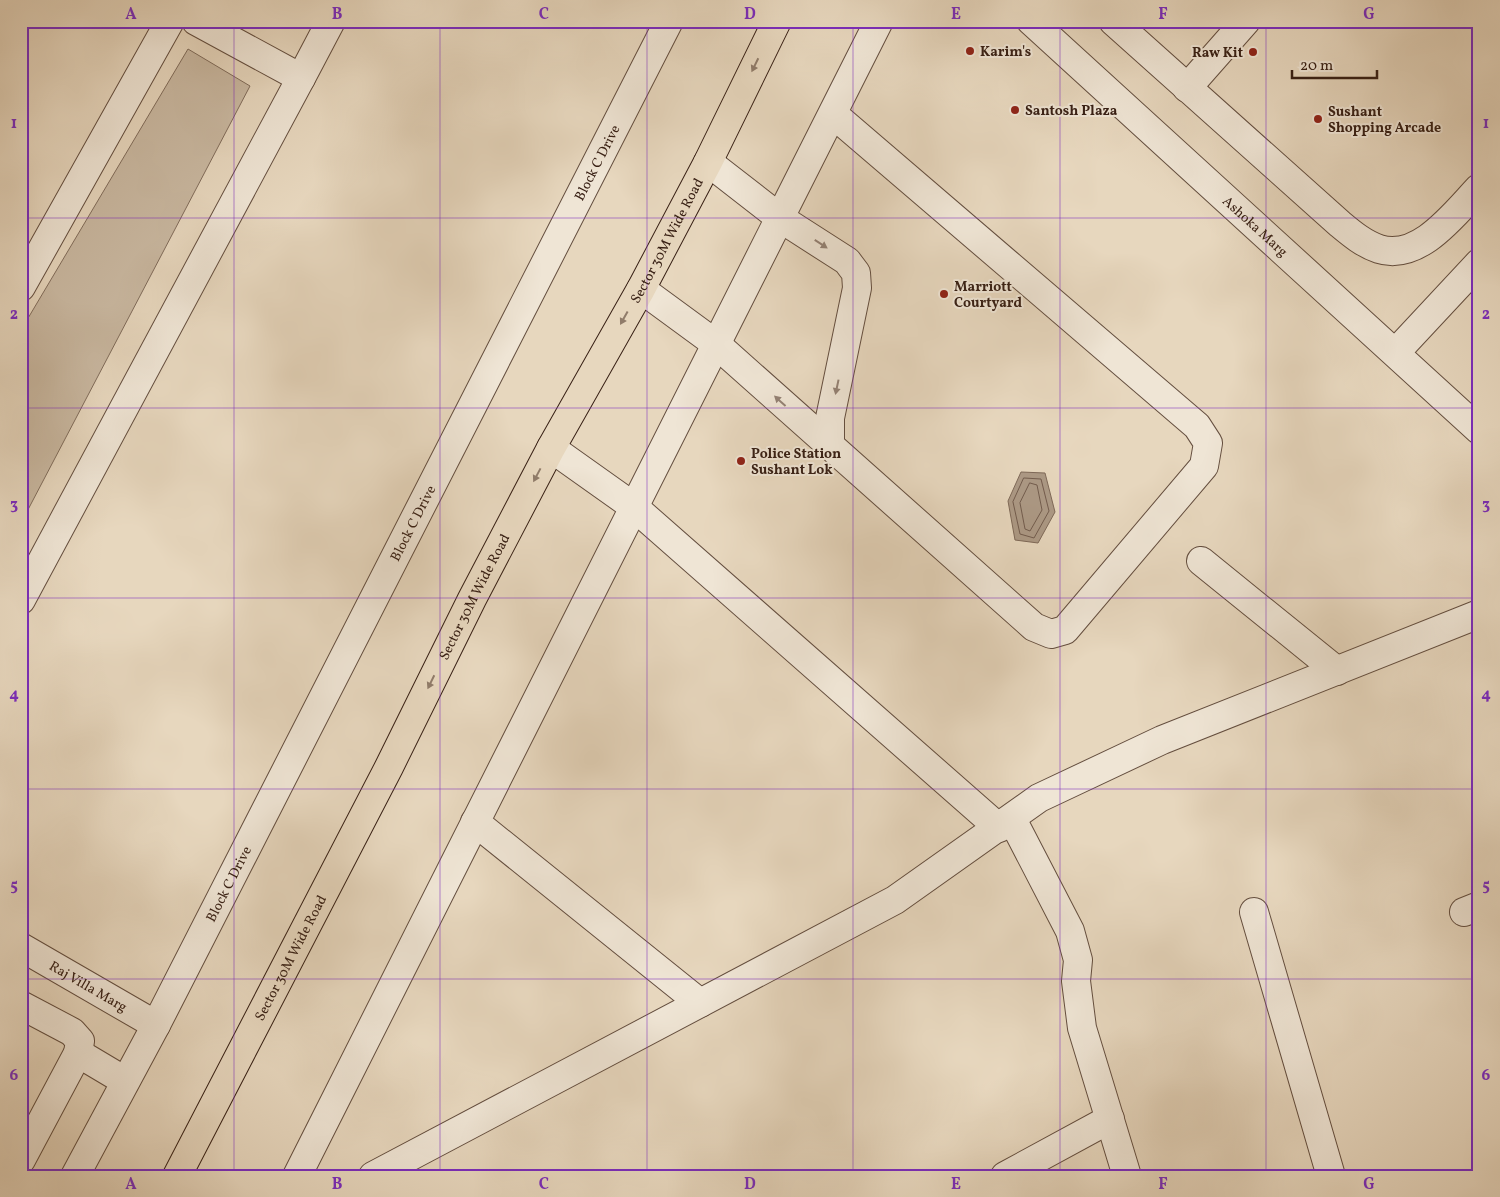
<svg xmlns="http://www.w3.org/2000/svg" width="1500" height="1197" viewBox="0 0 1500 1197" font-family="Vollkorn,serif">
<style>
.green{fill:#c9b8a1;stroke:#806c5b}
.water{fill:#ac9985;stroke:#7e6958}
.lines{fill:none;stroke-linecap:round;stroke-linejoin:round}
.shore{stroke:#725c4d;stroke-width:1}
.minor-casing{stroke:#644e3f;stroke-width:30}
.major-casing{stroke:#382015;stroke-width:30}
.minor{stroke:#efe5d5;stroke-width:28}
.major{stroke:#e7d7be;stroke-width:28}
.oneway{fill:#907c6a}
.oneway2{fill:#948275}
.grid{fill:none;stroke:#7b2cbf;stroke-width:1;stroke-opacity:0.55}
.poi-dot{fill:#8f2418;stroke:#efe5d5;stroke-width:2}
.labels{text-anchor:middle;stroke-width:4;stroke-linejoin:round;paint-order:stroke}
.poi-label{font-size:14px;font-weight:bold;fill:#382015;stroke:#efe5d5;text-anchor:start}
.street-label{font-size:14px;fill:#382015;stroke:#efe5d5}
.neatline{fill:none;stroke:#7b2cbf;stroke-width:2}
.grid-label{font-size:16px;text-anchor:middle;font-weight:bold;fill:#7b2cbf}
</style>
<rect width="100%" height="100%" fill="#e7d7be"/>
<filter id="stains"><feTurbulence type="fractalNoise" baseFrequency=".004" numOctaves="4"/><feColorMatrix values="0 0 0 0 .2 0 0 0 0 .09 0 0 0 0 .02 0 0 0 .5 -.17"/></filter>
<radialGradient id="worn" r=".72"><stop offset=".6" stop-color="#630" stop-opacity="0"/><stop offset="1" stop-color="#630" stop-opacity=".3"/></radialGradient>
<path class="green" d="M188,49l62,37 -229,437v-193z"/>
<path class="water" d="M1021,472l24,1 10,39 -17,31 -23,-3 -7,-39z"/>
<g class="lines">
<path class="shore" d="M1024,478l17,1 8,32 -15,27 -14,-4 -7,-32z
M1030,483l7,2 5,25 -12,21 -5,-2 -5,-26z"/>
<defs>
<g id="minor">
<path id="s1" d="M1031,21l448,409"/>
<path d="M1113,21l227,203c12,10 24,20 39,25 40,13 76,-36 100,-61"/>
<path d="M301,78l30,-57"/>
<path d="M1187,88l59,-67"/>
<path d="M708,162l72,56 67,43 9,12 1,15 -27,130v27"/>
<path d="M21,287l149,-266"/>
<path d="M641,289l75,55 318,283 17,7 14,-4 139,-164 4,-23 -11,-17 -364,-312"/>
<path d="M1396,352l83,-89"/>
<path d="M551,448l83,59 365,321"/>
<path d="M1201,561l136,110"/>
<path d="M21,600l280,-522 -105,-57"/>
<path d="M1012,819l58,112 8,29 -2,21 6,47 45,148"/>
<path d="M475,822l225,181"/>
<path d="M1254,912l77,264"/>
<path d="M1464,912l15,-6"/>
<path id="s2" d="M21,947l135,78"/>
<path d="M21,1005l51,27 8,9 -2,12 -57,107"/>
<path d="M78,1053l47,28"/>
<path id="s3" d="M75,1176l81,-151 513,-1004"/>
<path d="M297,1176l582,-1155"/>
<path d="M373,1176l522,-276 144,-102 123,-58 317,-126"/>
<path d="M1005,1176l105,-57"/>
</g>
<g id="major">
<path id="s4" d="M177,1176l212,-409 83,-168 79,-151 90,-159 67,-127 69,-141"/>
</g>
</defs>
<use href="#minor" class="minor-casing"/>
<use href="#major" class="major-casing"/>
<use href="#minor" class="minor"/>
<use href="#major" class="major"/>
</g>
<defs><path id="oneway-solid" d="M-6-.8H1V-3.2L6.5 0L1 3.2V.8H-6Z" transform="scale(1.25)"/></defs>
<g class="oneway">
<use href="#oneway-solid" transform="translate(755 65) rotate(116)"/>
<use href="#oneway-solid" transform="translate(624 318) rotate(119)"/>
<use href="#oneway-solid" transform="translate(537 475) rotate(118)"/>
<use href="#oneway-solid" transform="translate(431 682) rotate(116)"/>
</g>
<g class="oneway2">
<use href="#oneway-solid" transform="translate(821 244) rotate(33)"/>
<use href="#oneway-solid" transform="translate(837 387) rotate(102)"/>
<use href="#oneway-solid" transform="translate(780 401) rotate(-138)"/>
</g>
<path class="grid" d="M234,21v1155M440,21v1155M647,21v1155M853,21v1155M1060,21v1155M1266,21v1155M21,218h1458M21,408h1458M21,598h1458M21,789h1458M21,979h1458"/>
<g class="poi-dot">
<circle cx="970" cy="51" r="5"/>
<circle cx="1253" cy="52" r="5"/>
<circle cx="1015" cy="110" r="5"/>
<circle cx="1318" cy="119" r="5"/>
<circle cx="944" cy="294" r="5"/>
<circle cx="741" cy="461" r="5"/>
</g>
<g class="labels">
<g class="poi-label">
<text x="980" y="56">Karim's</text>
<text x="1243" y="57" text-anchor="end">Raw Kit</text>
<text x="1025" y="115">Santosh Plaza</text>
<text x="1328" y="116">Sushant<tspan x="1328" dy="16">Shopping Arcade</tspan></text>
<text x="954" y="291">Marriott<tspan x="954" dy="16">Courtyard</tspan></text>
<text x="751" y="458">Police Station<tspan x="751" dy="16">Sushant Lok</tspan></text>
</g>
<g class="street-label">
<text dy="5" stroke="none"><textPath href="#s3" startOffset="1140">Block C Drive</textPath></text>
<text dy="5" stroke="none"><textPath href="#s1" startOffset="304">Ashoka Marg</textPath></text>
<text dy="5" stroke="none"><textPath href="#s4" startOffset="1056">Sector 30M Wide Road</textPath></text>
<text dy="5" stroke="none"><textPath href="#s3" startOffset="735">Block C Drive</textPath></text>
<text dy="5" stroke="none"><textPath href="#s4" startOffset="651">Sector 30M Wide Road</textPath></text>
<text dy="5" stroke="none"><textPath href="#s3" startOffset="330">Block C Drive</textPath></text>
<text dy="5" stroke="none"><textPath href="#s4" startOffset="246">Sector 30M Wide Road</textPath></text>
<text dy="5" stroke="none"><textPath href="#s2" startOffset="78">Raj Villa Marg</textPath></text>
</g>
</g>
<rect width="1500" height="1197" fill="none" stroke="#e7d7be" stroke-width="55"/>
<path d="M1292 70v8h85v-8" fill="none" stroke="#382015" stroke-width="2.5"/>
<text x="1300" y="70" font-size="15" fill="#382015" stroke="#efe5d5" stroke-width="4" paint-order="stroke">20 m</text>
<rect x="28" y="28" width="1444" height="1142" class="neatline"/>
<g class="grid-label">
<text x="131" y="19">A</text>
<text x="337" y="19">B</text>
<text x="544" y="19">C</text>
<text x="750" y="19">D</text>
<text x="956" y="19">E</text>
<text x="1163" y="19">F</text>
<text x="1369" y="19">G</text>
<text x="14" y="128">1</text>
<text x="1486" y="128">1</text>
<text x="14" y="319">2</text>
<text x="1486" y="319">2</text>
<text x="14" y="509">3</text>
<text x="1486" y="509">3</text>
<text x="14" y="699">4</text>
<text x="1486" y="699">4</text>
<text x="14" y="890">5</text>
<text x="1486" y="890">5</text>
<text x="14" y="1080">6</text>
<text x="1486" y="1080">6</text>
<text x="131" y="1189">A</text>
<text x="337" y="1189">B</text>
<text x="544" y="1189">C</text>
<text x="750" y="1189">D</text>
<text x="956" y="1189">E</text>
<text x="1163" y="1189">F</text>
<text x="1369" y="1189">G</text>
</g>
<rect width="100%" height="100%" filter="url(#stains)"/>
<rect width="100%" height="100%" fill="url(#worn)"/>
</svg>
